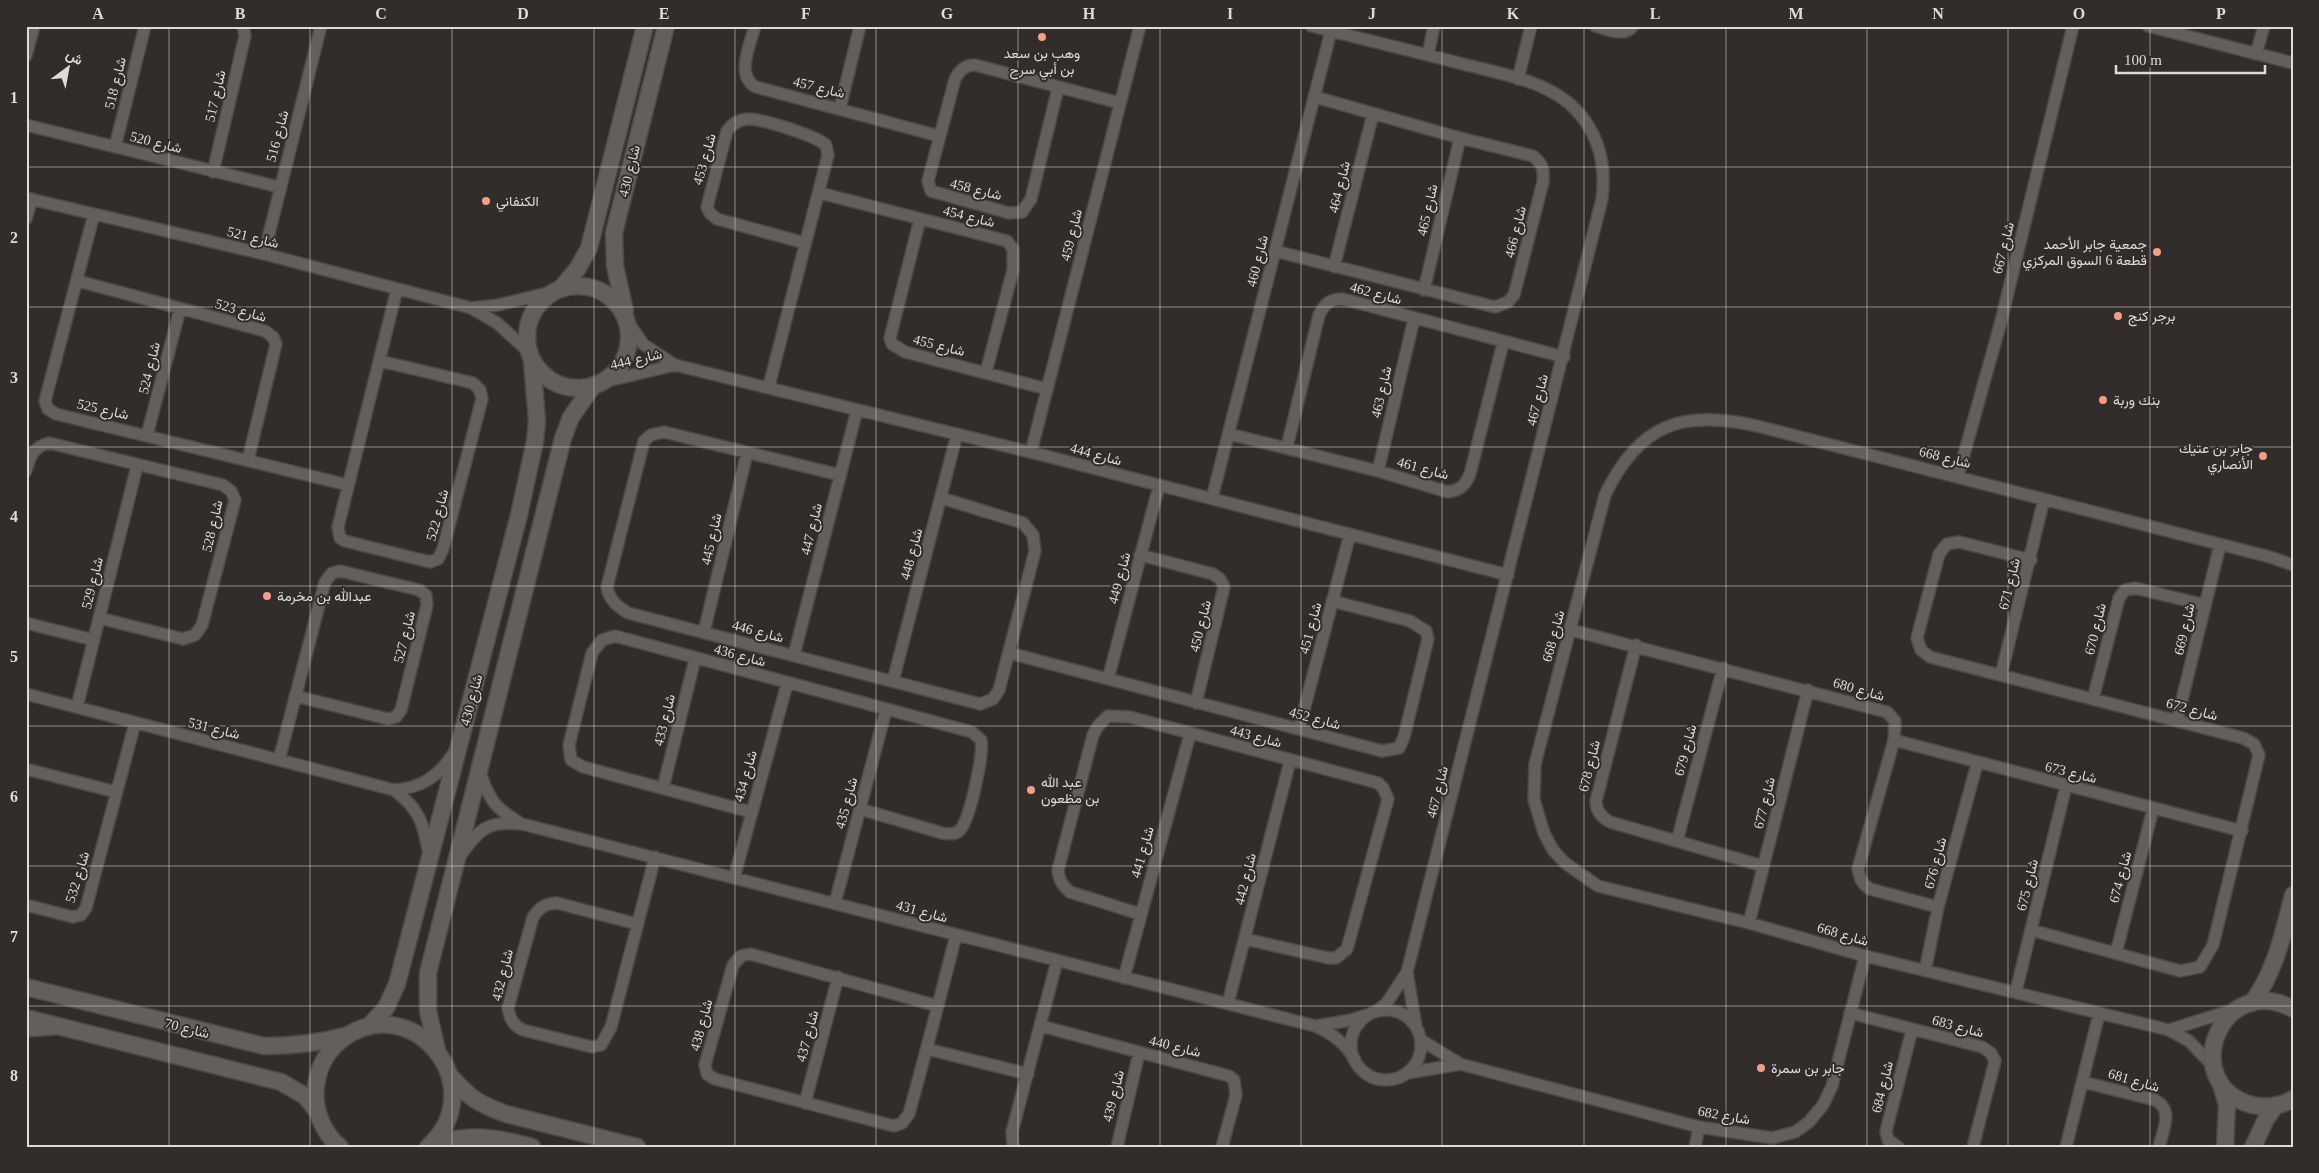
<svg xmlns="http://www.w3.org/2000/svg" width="2319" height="1173" viewBox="0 0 2319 1173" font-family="'Times New Roman',Vazirmatn,serif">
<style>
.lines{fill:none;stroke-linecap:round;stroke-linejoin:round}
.street-casing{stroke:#4d4847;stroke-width:14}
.secondary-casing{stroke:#4d4847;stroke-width:19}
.street{stroke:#645e5c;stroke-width:11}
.secondary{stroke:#645e5c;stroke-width:16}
.grid{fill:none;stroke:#dfdbda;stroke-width:1;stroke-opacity:0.55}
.poi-dot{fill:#f49e87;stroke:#322d2b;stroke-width:2}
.labels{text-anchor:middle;stroke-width:4;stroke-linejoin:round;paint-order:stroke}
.poi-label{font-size:14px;fill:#dfdbda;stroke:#322d2b;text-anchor:start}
.street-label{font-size:14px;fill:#dfdbda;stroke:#322d2b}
.neatline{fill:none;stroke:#dfdbda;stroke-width:2}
.grid-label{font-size:16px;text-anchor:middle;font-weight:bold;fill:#dfdbda}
</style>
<rect width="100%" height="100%" fill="#322d2b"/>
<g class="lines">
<defs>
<path id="street" d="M755,26c-5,19 -20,50 1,61l183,49
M1311,26c51,13 102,25 152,38 38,10 87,17 114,47 23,25 29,56 25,88l-195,773 -21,32 -11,8
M1595,26c12,3 29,12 38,0
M2148,26l145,37
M2256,54l8,-28
M1428,55l6,-29
M26,56l8,-30
M1518,79l13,-53
M1058,88l-27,111 -9,13 -13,1 -78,-22 -3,-10 27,-102c5,-9 10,-14 20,-14l145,38
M840,108l20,-82
M26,125l253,62
M115,147l30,-121
M213,172l32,-136 -2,-10
M820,193l187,48 6,8v21l-27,102
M26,198l238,56 207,54 26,15 31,28
M94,214l-49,187 3,8 8,5 292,71
M26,219l6,-20
M920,219l-30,119 2,6 13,8 142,37
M1275,251l220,56 13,-5 6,-7 29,-113c1,-12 0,-18 -10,-26l-73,-18 -145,-41
M264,254l57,-228
M1334,267l39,-153
M78,281l187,50 8,6 3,7 -28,116
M1424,290l36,-152
M471,308l27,-3 54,-13
M627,321l16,23 32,21 375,92 458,118
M380,361l93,22 7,7 2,9 -39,150 -5,10 -8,3 -85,-21 -5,-3 -2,-11 59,-238
M603,382l72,-17
M769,386l59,-231 -2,-10c-10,-9 -65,-27 -79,-26 -9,1 -15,5 -20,12l-20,76 3,6 7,6 88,24
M1229,434l149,37 70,21c12,-2 17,-6 22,-18l33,-131
M147,435l33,-126
M1287,447l32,-132c6,-12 11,-16 24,-16l221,58
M1031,452l109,-426
M26,471c4,-15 7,-24 23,-28l174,42 8,6 4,9 -33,125 -7,10 -12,4 -84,-21
M1378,471l36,-152
M840,475l-176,-43 -13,3 -7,6 -37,146c2,13 11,20 21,26l352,91 13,-5 6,-9 36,-139 -2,-16 -10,-12 -82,-25
M1958,476l42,-151 73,-299
M1212,498l119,-467
M1140,555l73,19 7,5 4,8 -28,116
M2031,560l-72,-18 -12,2 -8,10 -22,84 4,12 9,7 313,81 11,6 5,11 -46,190 -13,22 -20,4 -149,-41
M26,623l68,17
M1571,630l316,82 8,9 -1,19 -36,129c2,10 4,15 12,20l68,18
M704,632l43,-179
M1636,645l-40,156c0,10 5,16 14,21l153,44
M1009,653l373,98 17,-3 5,-11 24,-98 -2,-8 -16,-10 -78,-20
M794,655l63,-245
M2001,675l43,-176
M1108,679l51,-193
M893,681l64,-247
M26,694l368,96c27,-2 44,-13 59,-36
M2093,699l26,-101 6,-8 10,-2 70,17
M77,707l60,-241
M2177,720l43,-175
M1299,729l51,-195
M1894,740l348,91
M279,760l46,-178 7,-9 8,-2 79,19 7,5 1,10 -26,105 -5,7 -8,2 -93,-23
M26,769l90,23
M480,772c9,28 15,36 40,51
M663,788l32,-129
M394,790c26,19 29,33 35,64
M751,812l-168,-45 -12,-7 -2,-15 23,-92 10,-13 13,-4 357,96 9,8c3,13 -11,80 -21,90 -5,5 -11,4 -18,3l-82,-24
M1677,841l46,-173
M460,856c19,-27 28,-36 62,-32l793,202c18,8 30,17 40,34
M734,878l53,-194
M835,903l51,-193
M26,905l47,12 8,-2 5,-7 49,-185
M1140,914l-70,-22c-8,-7 -11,-12 -12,-22l35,-135 5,-9 10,-10 22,1 248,66 5,5 5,11 -41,150 -11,9h-8l-83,-19
M1749,923l59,-233
M637,924l-80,-21c-12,1 -17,4 -24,14l-25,91c2,11 5,17 15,22l69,17 9,-2 10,-18 44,-170
M2116,953l37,-144
M1925,971l13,-64 39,-143
M1407,972l9,55
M1124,978l66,-244
M2016,991l50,-205
M1228,1003l62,-242
M938,1006l-188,-52 -9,2 -8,9 -28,100 2,9 8,5 179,47 8,-3 7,-9c16,-59 32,-119 47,-179
M1351 1045a35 35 0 1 1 70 0a35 35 0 1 1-70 0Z
M1850,1013l132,34 9,6 4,8 -22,86
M1041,1026l188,50 5,4 2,15 -14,52
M1316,1026l35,-6 16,-5
M2169,1030l67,-21
M26,1031l28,-2
M1421,1040l39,24 239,63 73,11 23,-6 14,-10 14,-17 9,-19 33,-130
M927,1049l101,25
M2214,1067l-25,-26 -20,-11 -304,-74 -116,-33 -151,-37 -33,-23 -12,-13 -9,-17 -10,-33 1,-36 70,-269c34,-71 77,-86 152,-69l513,131 23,8
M1408,1073l52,-9
M2083,1082l72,18c19,10 8,30 4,47
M805,1103l33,-126
M1013,1147l-1,-15 45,-171
M1117,1147l22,-94
M1695,1147l4,-20
M1898,1147l-10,-7 -2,-9 26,-101
M2066,1147l33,-133"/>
<path id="secondary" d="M527 337a51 51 0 1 1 102 0a51 51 0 1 1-102 0Z
M562,287l16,-19 11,-20 56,-222
M625,311l-10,-45 -1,-33 52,-207
M26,987l238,59c28,0 54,-3 81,-10
M2252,1003c24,-33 31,-69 41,-108
M2293,1009c-72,-39 -117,75 -41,96 14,3 29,1 41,-6
M26,1018l255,64 24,14 12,15
M368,1027l18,-19 11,-24 122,-469 16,-74 2,-20 -5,-60
M437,1050l-9,-39v-38l135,-535 8,-21 22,-31
M451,1077c20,22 26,26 55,37l131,33
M2221,1084l6,21 -2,42
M434,1142c42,-7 57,-6 98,5
M340,1147c-18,-15 -27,-39 -24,-61 2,-18 11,-35 25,-46 69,-54 154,46 87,107
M2253,1147l13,-28 10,-14"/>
</defs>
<use href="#street" class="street-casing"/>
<use href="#secondary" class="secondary-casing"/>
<use href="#street" class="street"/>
<use href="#secondary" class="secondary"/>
</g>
<path class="grid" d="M169,26v1121M310,26v1121M452,26v1121M594,26v1121M735,26v1121M876,26v1121M1018,26v1121M1160,26v1121M1301,26v1121M1442,26v1121M1584,26v1121M1726,26v1121M1867,26v1121M2008,26v1121M2150,26v1121M26,167h2267M26,307h2267M26,447h2267M26,586h2267M26,726h2267M26,866h2267M26,1006h2267"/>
<g class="poi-dot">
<circle cx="1042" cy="37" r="5"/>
<circle cx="486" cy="201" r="5"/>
<circle cx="2157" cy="252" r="5"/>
<circle cx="2118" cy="316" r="5"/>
<circle cx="2103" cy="400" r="5"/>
<circle cx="2263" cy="456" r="5"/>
<circle cx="267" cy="596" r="5"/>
<circle cx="1031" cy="790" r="5"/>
<circle cx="1761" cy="1068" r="5"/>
</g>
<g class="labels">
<g class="poi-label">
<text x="1042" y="58" text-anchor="middle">وهب بن سعد<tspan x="1042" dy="16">بن أبي سرح</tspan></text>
<text x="496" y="206">الكنفاني</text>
<text x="2147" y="249" text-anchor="end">جمعية جابر الأحمد<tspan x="2147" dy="16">قطعة 6 السوق المركزي</tspan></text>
<text x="2128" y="321">برجر كنج</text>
<text x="2113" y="405">بنك وربة</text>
<text x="2253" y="453" text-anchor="end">جابر بن عتيك<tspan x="2253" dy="16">الأنصاري</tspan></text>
<text x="277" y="601">عبدالله بن مخرمة</text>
<text x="1041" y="787">عبد الله<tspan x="1041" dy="16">بن مظعون</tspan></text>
<text x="1771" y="1073">جابر بن سمرة</text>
</g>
<g class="street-label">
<text transform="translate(115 83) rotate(-76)" y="5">شارع 518</text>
<text transform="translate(819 87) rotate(14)" y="5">شارع 457</text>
<text transform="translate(215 96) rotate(-77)" y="5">شارع 517</text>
<text transform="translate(277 136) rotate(-75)" y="5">شارع 516</text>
<text transform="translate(156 142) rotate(14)" y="5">شارع 520</text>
<text transform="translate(704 159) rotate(-74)" y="5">شارع 453</text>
<text transform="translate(629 171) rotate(-76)" y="5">شارع 430</text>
<text transform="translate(1339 187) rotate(-76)" y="5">شارع 464</text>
<text transform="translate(976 189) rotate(14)" y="5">شارع 458</text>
<text transform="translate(1427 210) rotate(-77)" y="5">شارع 465</text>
<text transform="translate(969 216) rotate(14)" y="5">شارع 454</text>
<text transform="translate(1515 232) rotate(-76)" y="5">شارع 466</text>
<text transform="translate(1071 235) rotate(-76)" y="5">شارع 459</text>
<text transform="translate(253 237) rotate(14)" y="5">شارع 521</text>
<text transform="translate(2003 248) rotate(-76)" y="5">شارع 667</text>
<text transform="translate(1257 261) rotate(-76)" y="5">شارع 460</text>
<text transform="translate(1376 293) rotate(15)" y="5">شارع 462</text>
<text transform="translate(241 310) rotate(16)" y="5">شارع 523</text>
<text transform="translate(939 345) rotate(14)" y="5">شارع 455</text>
<text transform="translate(636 359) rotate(-13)" y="5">شارع 444</text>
<text transform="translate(149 368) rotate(-76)" y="5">شارع 524</text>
<text transform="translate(1381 392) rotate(-77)" y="5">شارع 463</text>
<text transform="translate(1537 400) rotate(-76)" y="5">شارع 467</text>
<text transform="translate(103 409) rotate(13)" y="5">شارع 525</text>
<text transform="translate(1096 454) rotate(15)" y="5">شارع 444</text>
<text transform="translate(1945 457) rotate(14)" y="5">شارع 668</text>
<text transform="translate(1423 468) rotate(15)" y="5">شارع 461</text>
<text transform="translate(437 515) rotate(-75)" y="5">شارع 522</text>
<text transform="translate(212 526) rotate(-77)" y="5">شارع 528</text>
<text transform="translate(811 529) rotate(-76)" y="5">شارع 447</text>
<text transform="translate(711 539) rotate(-77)" y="5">شارع 445</text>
<text transform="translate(911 554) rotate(-75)" y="5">شارع 448</text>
<text transform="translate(1119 578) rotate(-75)" y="5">شارع 449</text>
<text transform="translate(92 583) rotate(-76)" y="5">شارع 529</text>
<text transform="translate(2009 584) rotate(-76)" y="5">شارع 671</text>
<text transform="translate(1200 626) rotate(-76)" y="5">شارع 450</text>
<text transform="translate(1310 628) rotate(-75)" y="5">شارع 451</text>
<text transform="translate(2095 629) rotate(-76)" y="5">شارع 670</text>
<text transform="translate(2184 629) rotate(-77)" y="5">شارع 669</text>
<text transform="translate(758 631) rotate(15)" y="5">شارع 446</text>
<text transform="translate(1553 636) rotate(-75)" y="5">شارع 668</text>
<text transform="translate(404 637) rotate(-76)" y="5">شارع 527</text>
<text transform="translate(740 655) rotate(15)" y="5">شارع 436</text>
<text transform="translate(1859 689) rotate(16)" y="5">شارع 680</text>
<text transform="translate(471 700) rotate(-75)" y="5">شارع 430</text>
<text transform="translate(2192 709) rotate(15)" y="5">شارع 672</text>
<text transform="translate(1315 718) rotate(15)" y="5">شارع 452</text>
<text transform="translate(664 720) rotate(-76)" y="5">شارع 433</text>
<text transform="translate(214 728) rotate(14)" y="5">شارع 531</text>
<text transform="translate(1256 736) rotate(15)" y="5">شارع 443</text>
<text transform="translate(1685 750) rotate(-75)" y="5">شارع 679</text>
<text transform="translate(1589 766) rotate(-76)" y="5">شارع 678</text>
<text transform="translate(2071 772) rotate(14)" y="5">شارع 673</text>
<text transform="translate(745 776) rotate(-74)" y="5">شارع 434</text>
<text transform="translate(1437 792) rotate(-76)" y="5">شارع 467</text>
<text transform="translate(846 803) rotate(-75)" y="5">شارع 435</text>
<text transform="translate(1764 803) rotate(-76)" y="5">شارع 677</text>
<text transform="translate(1142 852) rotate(-74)" y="5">شارع 441</text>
<text transform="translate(1935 863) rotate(-75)" y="5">شارع 676</text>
<text transform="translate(77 877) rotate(-73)" y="5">شارع 532</text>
<text transform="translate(2120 877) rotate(-75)" y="5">شارع 674</text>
<text transform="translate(1245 879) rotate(-76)" y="5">شارع 442</text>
<text transform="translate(2027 885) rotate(-76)" y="5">شارع 675</text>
<text transform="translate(922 911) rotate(15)" y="5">شارع 431</text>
<text transform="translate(1843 934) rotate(16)" y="5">شارع 668</text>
<text transform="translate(502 975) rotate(-76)" y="5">شارع 432</text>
<text transform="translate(701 1025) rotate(-75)" y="5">شارع 438</text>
<text transform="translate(1958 1026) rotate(15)" y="5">شارع 683</text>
<text transform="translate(187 1028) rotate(14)" y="5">شارع 70</text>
<text transform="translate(807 1036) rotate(-75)" y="5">شارع 437</text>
<text transform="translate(1175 1046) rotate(14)" y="5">شارع 440</text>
<text transform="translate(2134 1080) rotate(16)" y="5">شارع 681</text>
<text transform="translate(1882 1087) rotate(-76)" y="5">شارع 684</text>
<text transform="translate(1113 1096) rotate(-76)" y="5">شارع 439</text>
<text transform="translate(1724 1115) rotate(10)" y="5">شارع 682</text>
</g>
</g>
<rect width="2319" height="1173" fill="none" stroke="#322d2b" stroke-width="55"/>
<g transform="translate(68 68) rotate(32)" stroke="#322d2b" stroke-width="4" paint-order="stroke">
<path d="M0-4L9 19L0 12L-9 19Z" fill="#dfdbda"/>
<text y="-8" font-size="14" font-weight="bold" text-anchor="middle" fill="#dfdbda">ش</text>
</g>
<path d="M2116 65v8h149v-8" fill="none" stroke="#dfdbda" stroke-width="2.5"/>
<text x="2124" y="65" font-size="15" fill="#dfdbda" stroke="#322d2b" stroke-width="4" paint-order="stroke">100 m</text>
<rect x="28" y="28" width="2264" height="1118" class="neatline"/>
<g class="grid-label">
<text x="98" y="19">A</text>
<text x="240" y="19">B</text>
<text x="381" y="19">C</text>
<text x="523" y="19">D</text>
<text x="664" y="19">E</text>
<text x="806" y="19">F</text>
<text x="947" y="19">G</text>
<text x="1089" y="19">H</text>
<text x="1230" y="19">I</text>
<text x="1372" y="19">J</text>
<text x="1513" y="19">K</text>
<text x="1655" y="19">L</text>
<text x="1796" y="19">M</text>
<text x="1938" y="19">N</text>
<text x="2079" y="19">O</text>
<text x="2221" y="19">P</text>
<text x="14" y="103">1</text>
<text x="14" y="243">2</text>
<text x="14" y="383">3</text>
<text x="14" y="522">4</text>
<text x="14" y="662">5</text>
<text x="14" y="802">6</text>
<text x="14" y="942">7</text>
<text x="14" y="1081">8</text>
</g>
</svg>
